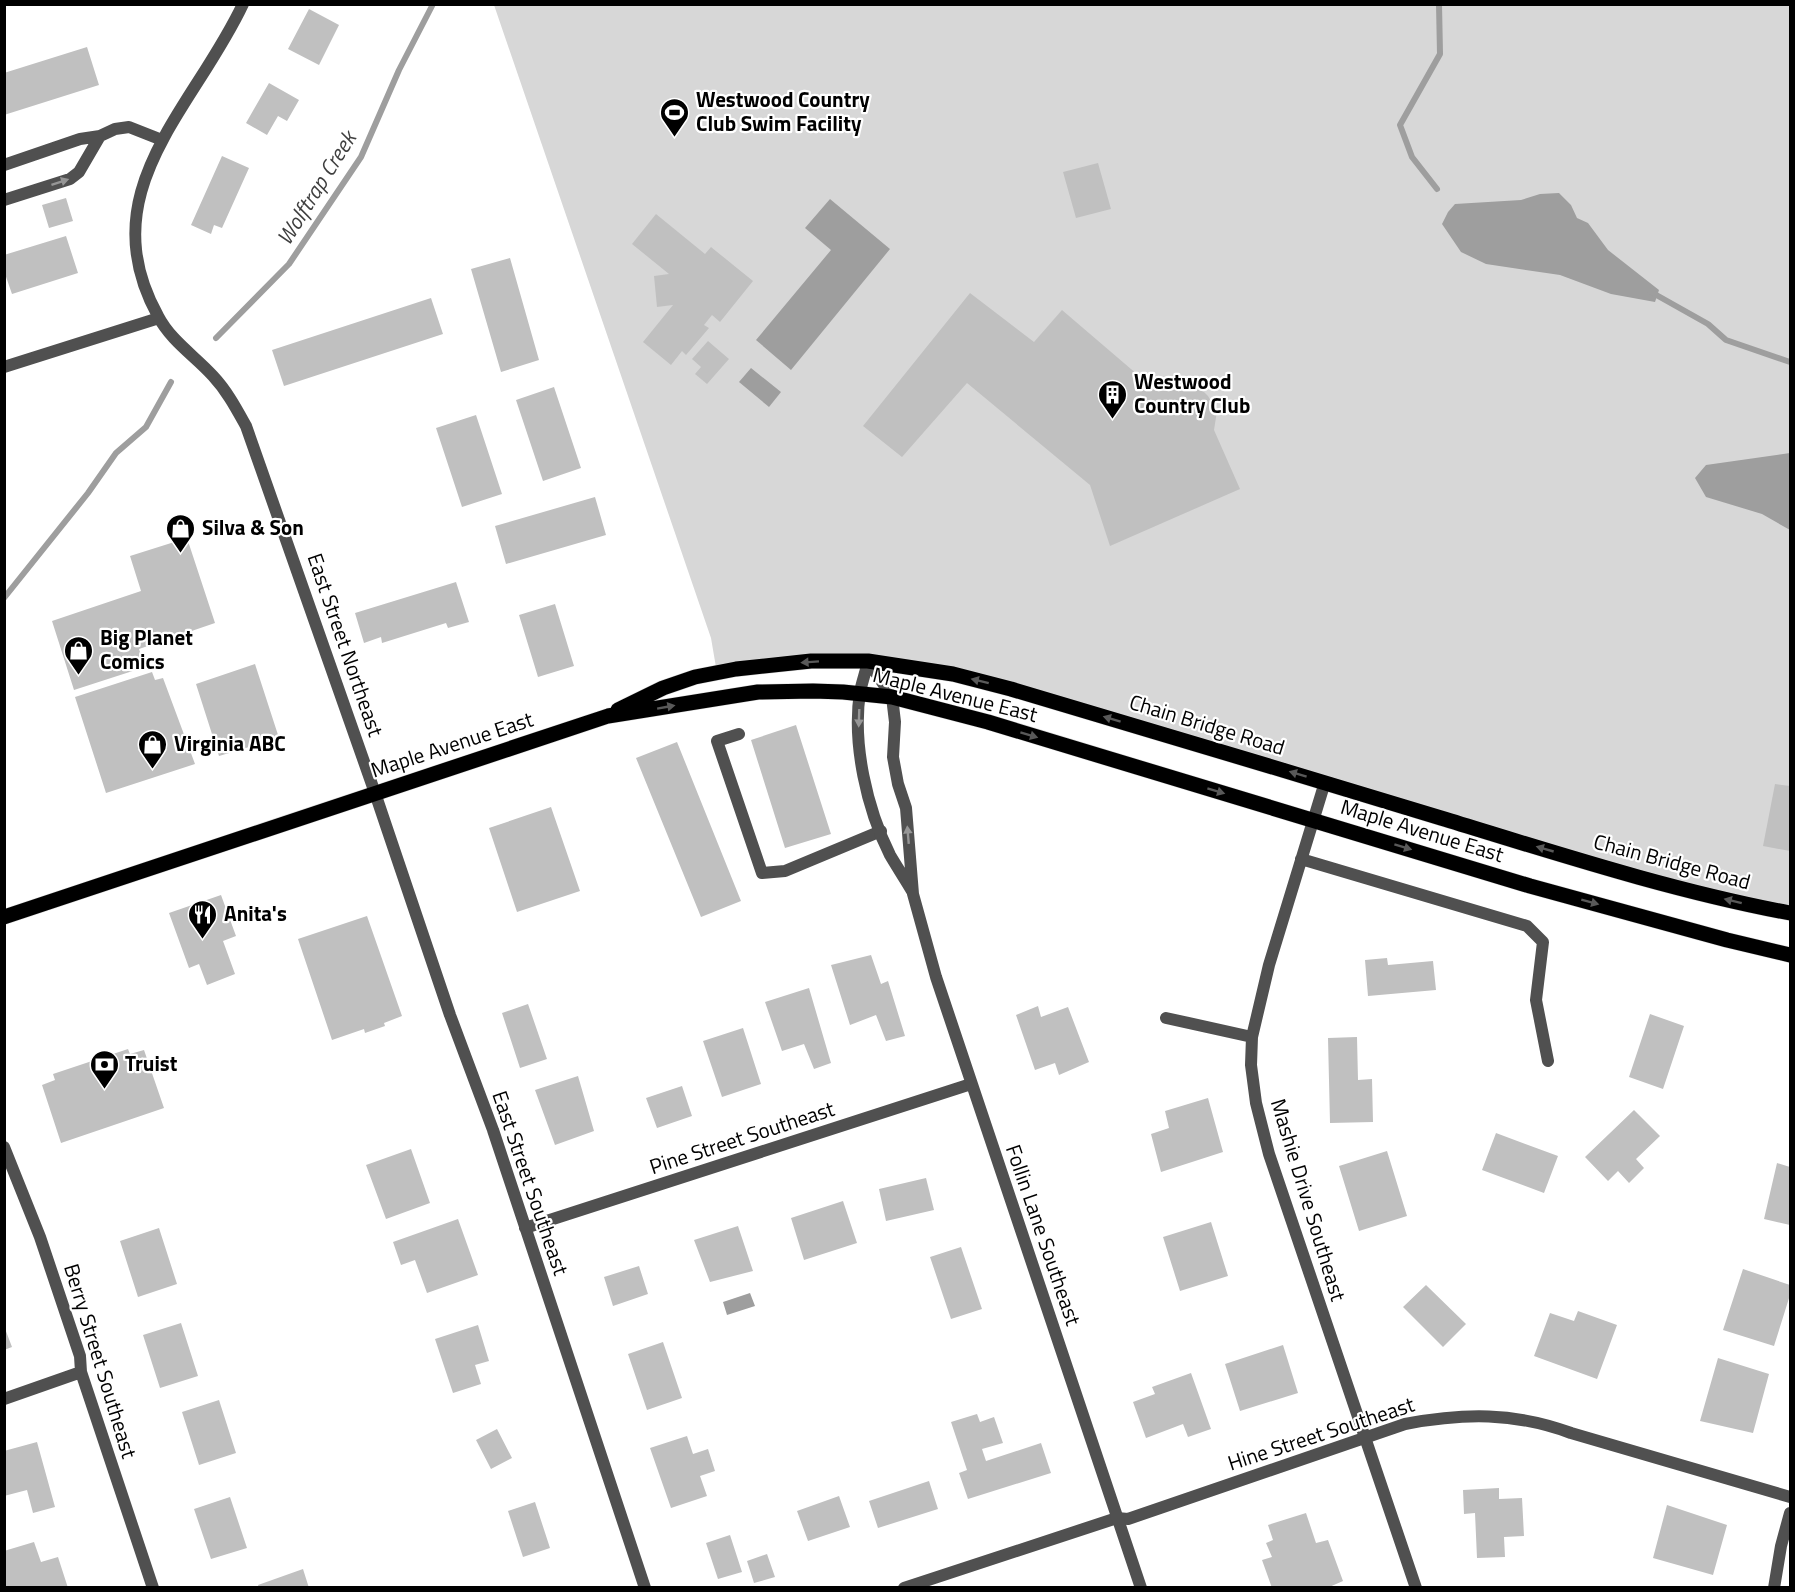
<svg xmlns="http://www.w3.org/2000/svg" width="1795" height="1592" viewBox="0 0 1795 1592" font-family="'Titillium Web',sans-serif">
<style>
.green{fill:#d7d7d7}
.water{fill:#9e9e9e}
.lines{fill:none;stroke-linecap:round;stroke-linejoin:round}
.stream{stroke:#9e9e9e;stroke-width:6}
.building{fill:#c0c0c0}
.primary-casing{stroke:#dbdbdb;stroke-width:16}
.minor{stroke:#505050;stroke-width:12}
.tertiary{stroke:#505050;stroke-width:12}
.primary{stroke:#000;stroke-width:15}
.oneway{fill:#969696}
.oneway2{fill:#595959}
.labels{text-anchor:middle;stroke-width:4.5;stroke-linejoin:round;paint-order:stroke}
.poi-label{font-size:21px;font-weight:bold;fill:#000;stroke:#fff;text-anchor:start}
.street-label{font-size:21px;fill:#000;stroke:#fff}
.water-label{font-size:22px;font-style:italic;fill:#3f3f3f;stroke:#fff}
</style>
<rect width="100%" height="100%" fill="#fff"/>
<path class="green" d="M494,5h1296v908l-779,-224 -143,-28 -151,12 -6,-35z"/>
<path class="water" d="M1559,193l12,12 6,13 11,5 20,27 51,40 -4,12 -44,-8 -51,-19 -74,-11 -25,-12 -19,-28 6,-12 7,-8 66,-4 19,-6z
M830,199l60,50 -99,121 -35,-30 75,-90 -26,-22z
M751,368l30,24 -12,15 -30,-25z
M1790,453v77l-28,-16 -56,-17 -11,-19 11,-13z
M750,1293l5,13 -28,9 -4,-13z"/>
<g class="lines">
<path class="stream" d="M1437,189l-25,-32 -12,-32 40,-71 -1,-50
M1651,292l57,32 18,16 64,22
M216,338l73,-74 72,-107 38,-87 34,-66
M4,598l84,-105 28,-40 30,-26 25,-45"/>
</g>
<path class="building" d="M309,9l30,16 -20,40 -31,-16z
M87,47l12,38 -95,30v-42z
M269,83l30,17 -12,21 -9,-5 -11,19 -21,-12z
M222,156l27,12 -27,60 -8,-3 -3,9 -20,-9z
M1098,163l13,46 -35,9 -13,-46z
M66,198l7,23 -24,7 -7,-23z
M656,214l49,40 6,-7 42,34 -33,41 -8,-7 -8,10 5,3 -23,27 -4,-4 -11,14 -28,-23 30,-37 -16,2 -3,-31 15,-2 -37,-30z
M66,236l12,37 -66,21 -8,-23v-16z
M510,258l29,102 -38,12 -30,-103z
M970,293l64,49 28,-32 90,77 27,-7 17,4 12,12 9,15 -3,19 26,59 -130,57 -20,-61 -123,-102 -65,74 -39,-31z
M431,298l12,36 -159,52 -12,-36z
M708,341l21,18 -22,25 -12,-10 6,-7 -9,-8z
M554,387l27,81 -38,13 -27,-81z
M476,415l26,79 -40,13 -26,-79z
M595,497l11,38 -100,29 -11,-38z
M187,538l28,85 -76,26 6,18 -71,23 -22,-69 89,-30 -11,-35z
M456,582l13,40 -21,6 -2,-5 -64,20 -1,-6 -17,6 -9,-30z
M555,604l19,62 -36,11 -19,-62z
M255,664l24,74 -60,18 -23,-72z
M152,672l3,8 8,-2 32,86 -89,29 -31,-96z
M796,725l35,109 -46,14 -34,-108z
M677,742l64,159 -40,16 -65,-159z
M1775,784l15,2v65l-27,-5z
M551,807l29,84 -63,21 -28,-84z
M221,895l15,41 -13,5 12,33 -28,11 -8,-21 -10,4 -20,-55z
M367,916l35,100 -18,7 1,3 -20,7 -1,-4 -32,11 -34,-101z
M871,955l10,29 7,-3 17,55 -19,5 -10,-26 -26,10 -19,-60z
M1387,958l1,7 45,-4 3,29 -68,6 -3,-36z
M809,988l22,75 -17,6 -10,-25 -22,7 -17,-49z
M528,1004l19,55 -27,9 -18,-55z
M1038,1006l3,11 27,-10 21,55 -30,13 -4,-12 -20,7 -19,-55z
M1650,1014l34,12 -21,63 -34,-12z
M743,1028l18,56 -39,13 -19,-56z
M1357,1037l1,43 14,-1 1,43 -43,1 -2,-85z
M128,1049l2,5 14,-4 20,58 -103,35 -19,-58 13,-5 -2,-6z
M578,1076l16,55 -39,14 -20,-55z
M682,1086l10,30 -35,12 -11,-30z
M1208,1098l15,54 -62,20 -10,-38 18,-6 -4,-17z
M1634,1110l26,26 -24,23 8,9 -15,15 -11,-12 -10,10 -23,-24z
M1496,1133l62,23 -14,37 -62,-23z
M411,1149l19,54 -44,16 -20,-54z
M1387,1151l20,65 -48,15 -20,-65z
M1777,1163l13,4v58l-26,-6z
M926,1178l8,32 -48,11 -7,-32z
M843,1201l14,42 -53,17 -13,-42z
M458,1219l20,56 -51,18 -12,-33 -14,5 -8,-23z
M1211,1222l17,54 -48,15 -17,-54z
M738,1226l15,45 -43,11 -16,-42z
M159,1228l18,56 -39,13 -18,-56z
M961,1247l21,62 -31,10 -21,-62z
M639,1266l9,28 -35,12 -9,-29z
M1743,1269l47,16v10l-16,51 -51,-16z
M1426,1285l40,39 -23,23 -40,-40z
M1578,1311l39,14 -20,54 -63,-23 16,-43 24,8z
M181,1323l17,53 -38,12 -17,-53z
M478,1325l11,36 -14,4 6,19 -28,9 -18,-54z
M4,1326l8,21 -8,3z
M663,1342l19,56 -35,12 -19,-56z
M1283,1345l15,48 -58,18 -15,-47z
M1718,1358l51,16 -16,59 -53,-12z
M1191,1373l20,56 -23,8 -5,-13 -37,14 -13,-36 22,-8 -3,-7z
M219,1400l17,53 -37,12 -17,-53z
M977,1414l3,8 14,-5 9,26 -21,6 4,12 55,-18 10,30 -83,26 -9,-26 8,-3 -16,-48z
M497,1429l15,29 -21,11 -15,-29z
M687,1436l6,18 15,-5 7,22 -15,5 7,20 -36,12 -21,-60z
M37,1442l18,65 -22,6 -6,-23 -23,6v-45z
M929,1481l9,28 -60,19 -9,-27z
M1499,1488v11l23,-1 2,38 -20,1 1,20 -28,1 -2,-45 -11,1 -1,-24z
M839,1496l11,31 -42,14 -11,-30z
M230,1497l17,51 -36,11 -17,-50z
M535,1502l15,46 -27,9 -15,-46z
M1667,1505l60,20 -14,50 -60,-17z
M1306,1513l10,30 12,-3 15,41 -16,7h-55l-10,-28 10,-3 -6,-14 7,-3 -5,-15z
M730,1535l12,37 -24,7 -12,-36z
M34,1542l7,20 17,-5 10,31h-64v-37z
M767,1554l8,23 -21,6 -7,-22z
M303,1569l6,19h-50l-1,-3z"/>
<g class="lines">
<defs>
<path id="primary" d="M618,710l45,-22 32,-11 41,-8 75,-8h57l85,13 58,15c143,43 287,85 430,129 115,35 231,73 349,95
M4,917l604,-201 150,-24 55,-1 30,1 49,5 96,25 542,164 197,54 63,15"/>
</defs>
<use href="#primary" class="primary-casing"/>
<path class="minor" d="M4,165l76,-26 20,-3
M4,200l66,-21 9,-7 21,-36 15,-7 14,-2 33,13
M739,734l-22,7 45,132 23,-2 96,-40
M1325,782l-56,183 -17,72 -1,28 5,38 13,51 147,434
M375,793l75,222 43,115 152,458
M1301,859l226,67 16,16 -7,58 12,61
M1166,1018l86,19
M4,1147l36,90 40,119 1,16 72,216
M525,1228l446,-144
M4,1399l77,-27
M904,1588l213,-70 11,1 277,-95c59,-11 109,-12 166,9l219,64
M1774,1588l7,-42 9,-33"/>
<path class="tertiary" d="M243,4c-49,105 -154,187 -85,312 13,25 37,40 55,60 14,15 23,32 33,50l129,367
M4,367l155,-49
M868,661l24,36 3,25 -2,35 5,27 8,24 7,86 23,83 205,611
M868,661c-2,10 -6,21 -8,31 -8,52 7,117 30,163 7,12 15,24 22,36"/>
<use href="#primary" class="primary"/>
</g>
<defs><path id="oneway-solid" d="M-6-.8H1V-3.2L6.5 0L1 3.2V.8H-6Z" transform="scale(1.5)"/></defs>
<g class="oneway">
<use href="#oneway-solid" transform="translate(60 182) rotate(-18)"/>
<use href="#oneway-solid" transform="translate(859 718) rotate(92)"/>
<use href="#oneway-solid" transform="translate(908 835) rotate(-95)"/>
</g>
<g class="oneway2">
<use href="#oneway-solid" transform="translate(810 662) rotate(176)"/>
<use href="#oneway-solid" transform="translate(980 681) rotate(-166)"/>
<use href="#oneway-solid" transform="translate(666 707) rotate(-10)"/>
<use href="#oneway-solid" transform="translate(1112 719) rotate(-163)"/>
<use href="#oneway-solid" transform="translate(1029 735) rotate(17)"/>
<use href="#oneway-solid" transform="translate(1298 774) rotate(-163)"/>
<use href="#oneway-solid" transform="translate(1216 791) rotate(17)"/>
<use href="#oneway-solid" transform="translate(1403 847) rotate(17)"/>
<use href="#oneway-solid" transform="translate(1545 849) rotate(-164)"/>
<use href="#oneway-solid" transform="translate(1733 901) rotate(-166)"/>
<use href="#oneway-solid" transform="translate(1590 902) rotate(15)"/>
</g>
<defs>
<symbol id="stadium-pin" viewBox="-11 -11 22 30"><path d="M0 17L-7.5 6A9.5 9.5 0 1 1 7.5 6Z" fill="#000" stroke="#fff"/><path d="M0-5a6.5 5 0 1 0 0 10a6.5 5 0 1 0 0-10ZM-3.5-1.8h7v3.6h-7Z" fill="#fff"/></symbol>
<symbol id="building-pin" viewBox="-11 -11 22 30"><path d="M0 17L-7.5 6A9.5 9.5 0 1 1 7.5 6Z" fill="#000" stroke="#fff"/><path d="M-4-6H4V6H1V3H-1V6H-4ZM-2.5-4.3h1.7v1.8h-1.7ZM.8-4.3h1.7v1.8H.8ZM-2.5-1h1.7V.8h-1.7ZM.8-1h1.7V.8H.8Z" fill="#fff"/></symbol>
<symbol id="shop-pin" viewBox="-11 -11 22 30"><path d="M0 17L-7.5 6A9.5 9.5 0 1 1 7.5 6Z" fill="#000" stroke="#fff"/><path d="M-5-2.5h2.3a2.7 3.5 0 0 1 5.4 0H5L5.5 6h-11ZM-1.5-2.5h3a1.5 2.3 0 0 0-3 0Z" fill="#fff"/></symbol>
<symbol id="restaurant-pin" viewBox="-11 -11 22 30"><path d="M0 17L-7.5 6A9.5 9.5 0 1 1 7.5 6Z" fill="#000" stroke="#fff"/><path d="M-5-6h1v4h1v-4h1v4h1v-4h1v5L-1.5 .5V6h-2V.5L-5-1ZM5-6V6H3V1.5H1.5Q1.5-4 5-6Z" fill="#fff"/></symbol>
<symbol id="bank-pin" viewBox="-11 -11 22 30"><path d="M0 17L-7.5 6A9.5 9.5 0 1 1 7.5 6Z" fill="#000" stroke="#fff"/><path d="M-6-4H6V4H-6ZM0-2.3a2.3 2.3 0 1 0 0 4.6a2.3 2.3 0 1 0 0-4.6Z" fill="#fff"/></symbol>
</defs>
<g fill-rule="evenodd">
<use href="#stadium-pin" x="658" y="96" width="33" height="45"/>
<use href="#building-pin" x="1096" y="378" width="33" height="45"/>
<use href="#shop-pin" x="164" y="512" width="33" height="45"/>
<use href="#shop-pin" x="62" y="634" width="33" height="45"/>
<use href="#shop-pin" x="136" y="728" width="33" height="45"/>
<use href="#restaurant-pin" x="186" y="898" width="33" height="45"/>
<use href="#bank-pin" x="88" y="1048" width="33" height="45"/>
</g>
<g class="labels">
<g class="poi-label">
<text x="696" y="107">Westwood Country<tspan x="696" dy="24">Club Swim Facility</tspan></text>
<text x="1134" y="389">Westwood<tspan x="1134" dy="24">Country Club</tspan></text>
<text x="202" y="535">Silva &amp; Son</text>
<text x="100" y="645">Big Planet<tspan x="100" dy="24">Comics</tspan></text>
<text x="174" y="751">Virginia ABC</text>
<text x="224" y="921">Anita's</text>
<text x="125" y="1071">Truist</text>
</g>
<g class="street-label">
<text transform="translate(345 645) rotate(71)" y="7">East Street Northeast</text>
<text transform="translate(955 695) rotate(14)" y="7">Maple Avenue East</text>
<text transform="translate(1207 725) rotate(17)" y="7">Chain Bridge Road</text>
<text transform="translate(452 745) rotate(-18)" y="7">Maple Avenue East</text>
<text transform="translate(1422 831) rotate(17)" y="7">Maple Avenue East</text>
<text transform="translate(1672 862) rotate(15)" y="7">Chain Bridge Road</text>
<text transform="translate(742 1138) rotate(-18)" y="7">Pine Street Southeast</text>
<text transform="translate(530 1183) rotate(71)" y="7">East Street Southeast</text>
<text transform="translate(1308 1200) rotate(73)" y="7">Mashie Drive Southeast</text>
<text transform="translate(1043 1235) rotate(71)" y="7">Follin Lane Southeast</text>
<text transform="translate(100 1361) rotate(73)" y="7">Berry Street Southeast</text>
<text transform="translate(1321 1434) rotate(-18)" y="7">Hine Street Southeast</text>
</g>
<g class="water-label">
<text transform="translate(316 188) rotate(-58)" y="8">Wolftrap Creek</text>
</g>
</g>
<rect width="1795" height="1592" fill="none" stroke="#000000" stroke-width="12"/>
</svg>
